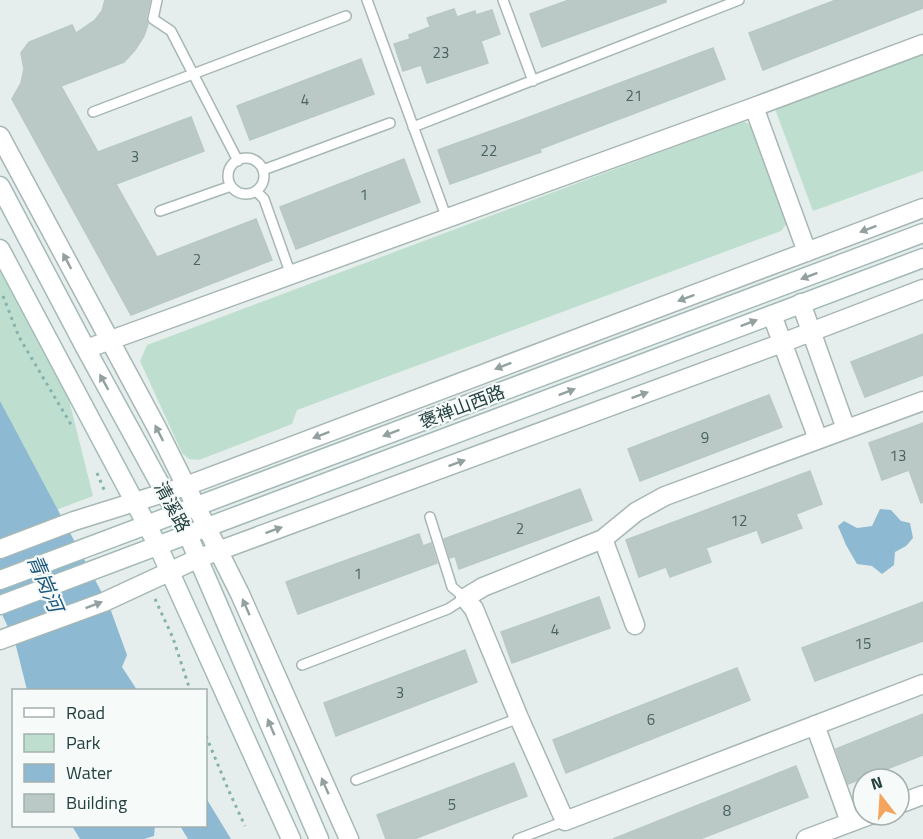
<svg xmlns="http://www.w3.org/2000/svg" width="923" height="839" viewBox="0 0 923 839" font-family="'Titillium Web','Noto Sans SC',sans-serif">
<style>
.green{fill:#bedfcf}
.water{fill:#8db9d3}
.building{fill:#bac9c6;stroke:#b7c8c5;stroke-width:1.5}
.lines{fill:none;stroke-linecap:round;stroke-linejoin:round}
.service-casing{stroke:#a7b7b5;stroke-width:12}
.minor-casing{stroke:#a7b7b5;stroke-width:21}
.tertiary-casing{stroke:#a7b7b5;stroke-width:21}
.secondary-casing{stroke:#a3bab8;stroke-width:21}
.path{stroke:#85b2ae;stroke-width:3;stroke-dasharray:3 4.5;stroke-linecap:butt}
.service{stroke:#fff;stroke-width:9}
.minor{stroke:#fff;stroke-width:18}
.tertiary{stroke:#fff;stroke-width:18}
.secondary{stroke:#fff;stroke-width:18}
.oneway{fill:#92a0a0}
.labels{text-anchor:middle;stroke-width:4.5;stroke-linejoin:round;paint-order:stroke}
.number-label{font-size:15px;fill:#4a6362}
.street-label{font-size:18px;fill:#244140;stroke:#f6faf9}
.water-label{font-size:20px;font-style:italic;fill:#1c587e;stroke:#f6faf9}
</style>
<rect width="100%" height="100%" fill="#e5eeec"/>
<path class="green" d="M923,53v118l-110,40 -38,-102z
M743,121l10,5 35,96 -7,9 -484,179 -5,14 -93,36 -10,-1 -7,-6 -42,-92 7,-16z
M0,249l59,111 34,136 -93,35z"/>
<path class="water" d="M0,401l110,207 17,47 -5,12 15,23h-110l-12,-48 -15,-32z
M880,509l11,1 10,11 9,2 3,15 -7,8 -11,6 -1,13 -12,9 -10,-8 -15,-2 -11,-19 -8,-19 6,-5 13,7 15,-2z
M206,798l25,41h-43l-8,-13h26z
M72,826h83l-1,10 -10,3h-64z"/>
<path class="building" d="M105,0h45l-4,18 2,6 -4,12 -9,14 -11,12 -63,24 37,66 93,-35 13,34 -88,33 41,73 99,-38 16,41 -141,55 -119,-216 9,-16 3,-14 -3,-16 8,-11 43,-17 4,8 19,-13 7,-9z
M569,0h97v2l-124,45 -12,-33z
M836,0h87v8l-160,62 -14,-37z
M454,9l3,8 18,-6 1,4 16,-5 8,24 -19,7 7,22 -61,20 -6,-18 -18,6 -9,-27 16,-5 -1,-4 21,-8 -3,-9z
M713,48l12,31 -185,70 1,3 -91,32 -12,-34 94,-34z
M361,59l13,35 -124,46 -13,-34z
M404,159l16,43 -124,47 -16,-42z
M923,334v41l-58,22 -14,-35z
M769,395l13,32 -142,54 -12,-32z
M923,423v79l-2,1 -12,-33 -27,10 -13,-37z
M810,471l12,33 -26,10 6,14 -40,15 -5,-13 -51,18 5,14 -41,15 -4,-10 -27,10 -13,-37z
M580,489l12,31 -133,49 -4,-13 -5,2 -6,-19z
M419,534l4,12 8,-3 6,20 -139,51 -12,-32z
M599,597l11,31 -98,35 -11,-31z
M923,602v39l-108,40 -13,-33z
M465,650l12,32 -141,54 -12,-33z
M737,668l13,32 -184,73 -13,-33z
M923,714v41l-75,29 -12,-35z
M514,763l13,33 -113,43h-28l-9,-24z
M796,766l12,31 -108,42h-87z"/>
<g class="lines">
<defs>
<path id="service" d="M157,0l-4,19 18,12 67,130
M367,0l80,219
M503,0l30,81
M93,112l253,-96
M413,127l326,-127
M228 176a18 18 0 1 1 36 0a18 18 0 1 1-36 0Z
M263,170l127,-47
M256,191l8,8 27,76
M160,211l71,-25
M302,665l146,-56 17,-11 -13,-11 -22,-70
M356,780l163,-62
M518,839l47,-18"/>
<path id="minor" d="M754,107l53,145
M0,136l157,292 83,166 109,245
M801,303l45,126
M772,315l46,124
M86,349l668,-242 169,-63
M923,401l-258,95 -29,16 -33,27 -120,48 -18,11 9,11 45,109 46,103 358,-137
M603,539l32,86
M0,549l74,-28 112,-35 737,-278
M0,640l104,-38 95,-44 583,-215 141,-54
M815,725l35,97"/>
<path id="tertiary" d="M899,804l24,-9
M806,839l64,-24"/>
<path id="secondary" d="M0,186l86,163 102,186 131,304
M0,249l158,297 133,293
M0,580l923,-347
M0,605l923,-347"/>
</defs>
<use href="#service" class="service-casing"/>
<use href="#minor" class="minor-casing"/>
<use href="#tertiary" class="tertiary-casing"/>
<use href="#secondary" class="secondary-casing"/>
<path class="path" d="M3,296l16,41 54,91
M97,473l8,19
M155,599l18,39 17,52
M206,736l22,53 17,37"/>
<use href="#service" class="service"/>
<use href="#minor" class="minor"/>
<use href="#tertiary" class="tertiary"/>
<use href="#secondary" class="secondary"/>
</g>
<defs><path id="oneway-solid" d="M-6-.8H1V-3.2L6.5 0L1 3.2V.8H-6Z" transform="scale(1.5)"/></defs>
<g class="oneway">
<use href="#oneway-solid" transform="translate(868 229) rotate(159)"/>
<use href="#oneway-solid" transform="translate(67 261) rotate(-118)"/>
<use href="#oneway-solid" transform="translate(809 276) rotate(159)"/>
<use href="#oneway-solid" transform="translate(686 298) rotate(159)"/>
<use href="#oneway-solid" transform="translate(749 323) rotate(-21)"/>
<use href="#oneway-solid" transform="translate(503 366) rotate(159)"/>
<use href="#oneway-solid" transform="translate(104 382) rotate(-119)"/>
<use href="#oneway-solid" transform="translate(567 392) rotate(-21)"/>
<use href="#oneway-solid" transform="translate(640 395) rotate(-20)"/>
<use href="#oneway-solid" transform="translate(159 433) rotate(-117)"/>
<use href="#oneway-solid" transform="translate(391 433) rotate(159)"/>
<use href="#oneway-solid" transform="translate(321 435) rotate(159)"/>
<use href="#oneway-solid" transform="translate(457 463) rotate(-20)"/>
<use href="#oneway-solid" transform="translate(274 530) rotate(-20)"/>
<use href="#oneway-solid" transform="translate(94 605) rotate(-21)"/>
<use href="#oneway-solid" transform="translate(246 607) rotate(-114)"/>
<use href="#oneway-solid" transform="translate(271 727) rotate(-113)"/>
<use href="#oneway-solid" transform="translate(325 786) rotate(-114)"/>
</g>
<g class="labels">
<g class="number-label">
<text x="441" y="58">23</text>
<text x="634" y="101">21</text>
<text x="305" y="105">4</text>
<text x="489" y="156">22</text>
<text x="135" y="162">3</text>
<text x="364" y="200">1</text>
<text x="197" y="265">2</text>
<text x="705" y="443">9</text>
<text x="898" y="461">13</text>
<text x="739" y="526">12</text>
<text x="520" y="534">2</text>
<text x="358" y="579">1</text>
<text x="555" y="635">4</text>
<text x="863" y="649">15</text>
<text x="400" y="698">3</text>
<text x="651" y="725">6</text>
<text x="452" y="810">5</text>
<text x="727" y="816">8</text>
</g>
<g class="street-label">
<text transform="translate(462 407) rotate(-21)" y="6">褒禅山西路</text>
<text transform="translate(172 507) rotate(62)" y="6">清溪路</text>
</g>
<g class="water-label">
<text transform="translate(45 583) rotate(67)" y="7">青岗河</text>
</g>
</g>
<rect x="12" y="689" width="195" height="138" fill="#f6faf9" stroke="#a2b0af" stroke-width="1.5"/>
<rect x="24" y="708" width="30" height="9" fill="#ffffff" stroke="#a2b0af" stroke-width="1.5"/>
<text x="66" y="719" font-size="18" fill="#244140">Road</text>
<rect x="24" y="734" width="30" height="18" fill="#bedfcf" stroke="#a2b0af" stroke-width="1.5"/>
<text x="66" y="749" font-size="18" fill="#244140">Park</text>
<rect x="24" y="764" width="30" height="18" fill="#8db9d3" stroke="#a2b0af" stroke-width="1.5"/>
<text x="66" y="779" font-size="18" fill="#244140">Water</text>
<rect x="24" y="794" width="30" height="18" fill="#bac9c6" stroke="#a2b0af" stroke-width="1.5"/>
<text x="66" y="809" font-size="18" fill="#244140">Building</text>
<g transform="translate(881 797) rotate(343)"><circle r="28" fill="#f6faf9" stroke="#a2b0af" stroke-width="1.5"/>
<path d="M0-4.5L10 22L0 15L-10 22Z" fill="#f3a55e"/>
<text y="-9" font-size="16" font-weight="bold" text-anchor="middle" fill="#244140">N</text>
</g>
</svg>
